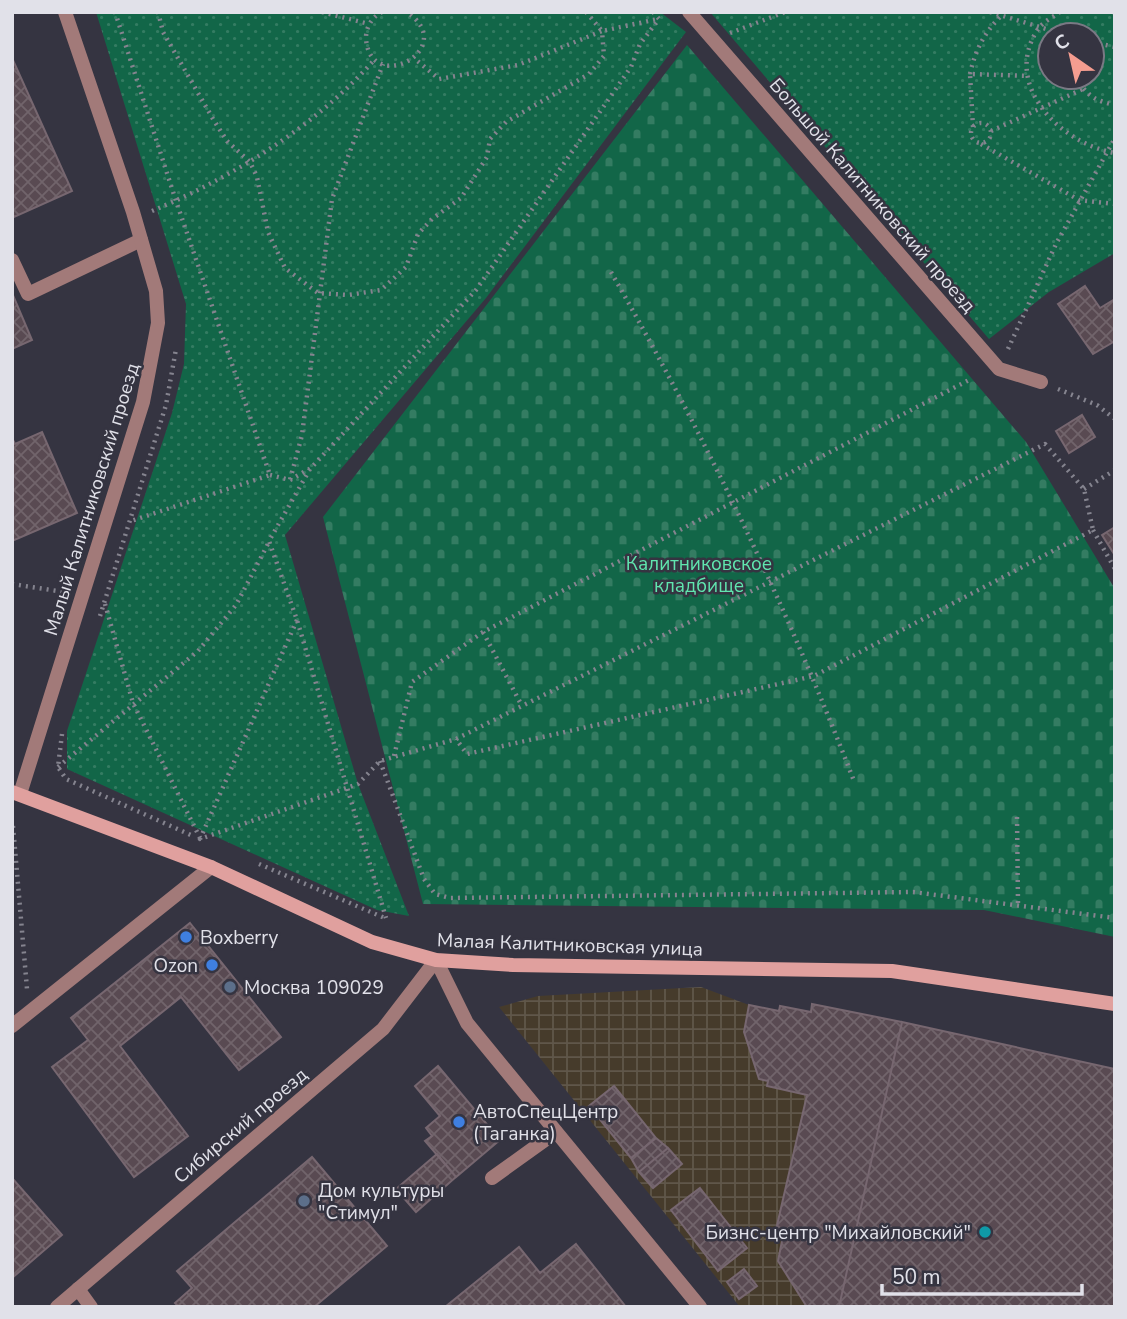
<svg xmlns="http://www.w3.org/2000/svg" width="1127" height="1319" viewBox="0 0 1127 1319" font-family="'Nunito Sans',sans-serif">
<style>
.industrial{fill:url(#industrial-grid)}
.cemetery{fill:url(#cemetery-stones)}
.park{fill:url(#park-dots);fill-rule:evenodd}
.building{fill:url(#building-cross-hatch);stroke:#776770;stroke-width:2}
.lines{fill:none;stroke-linecap:round;stroke-linejoin:round}
.path{stroke:#85848f;stroke-width:4.5;stroke-dasharray:2 5;stroke-linecap:butt}
.lane{stroke:#a27a79;stroke-width:14}
.street{stroke:#a27a79;stroke-width:14}
.secondary{stroke:#e0a09e;stroke-width:14}
.shop-dot{fill:#3f7fe0;stroke:#353441;stroke-width:2.5}
.service-dot{fill:#5c6f8a;stroke:#353441;stroke-width:2.5}
.culture-dot{fill:#0f9aa8;stroke:#353441;stroke-width:2.5}
.labels{text-anchor:middle;stroke-width:5;stroke-linejoin:round;paint-order:stroke}
.street-label{font-size:19px;fill:#e1e1e9;stroke:#353441}
.park-label{font-size:19px;fill:#60e6af;stroke:#353441}
.poi-label{font-size:19px;fill:#e1e1e9;stroke:#353441;text-anchor:start}
</style>
<defs>
<pattern id="industrial-grid" width="8" height="8" patternUnits="userSpaceOnUse" patternTransform="scale(1.75)"><rect width="8" height="8" fill="#463b2b"/><path d="M0 4h8M4 0v8" fill="none" stroke="#60574a"/></pattern>
<pattern id="cemetery-stones" width="16" height="16" patternUnits="userSpaceOnUse" patternTransform="scale(1.75)"><rect width="16" height="16" fill="#126648"/><path d="M2 7V4a2 2 0 0 1 4 0v3zM10 15v-3a2 2 0 0 1 4 0v3z" fill="#347c62"/></pattern>
<pattern id="park-dots" width="8" height="8" patternUnits="userSpaceOnUse" patternTransform="scale(1.75)"><rect width="8" height="8" fill="#126648"/><path d="M2 2h.1M6 6h.1" fill="none" stroke="#347c62" stroke-width="1.8" stroke-linecap="round"/></pattern>
<pattern id="building-cross-hatch" width="8" height="8" patternUnits="userSpaceOnUse" patternTransform="scale(1.75)"><rect width="8" height="8" fill="#594a52"/><path d="M0 0l8 8M0 8l8-8" fill="none" stroke="#71646b"/></pattern>
</defs>
<rect width="100%" height="100%" fill="#353441"/>
<path class="industrial" d="M701,987l48,18 30,6 1,-5 30,6 2,-8 303,65v238h-375l-241,-300 39,-11z"/>
<path class="cemetery" d="M687,45l339,397 89,147v348l-131,-27 -561,-6 -100,-387z"/>
<path class="park" d="M96,12h564l26,20 -200,266 -201,237 73,249 51,132 -32,-6 -310,-141v-38l105,-318 12,-49 2,-60z
M710,12h405v241l-66,39 -60,47zM1050,35h42v42h-42z"/>
<path class="building" d="M12,58l60,133 -58,26 -2,-4z
M1085,286l15,22 15,-9v42l-22,13 -35,-50z
M12,293l20,47 -20,9z
M1082,415l13,22 -26,16 -13,-22z
M42,432l35,81 -65,28v-103l3,6z
M1115,527v26l-1,1 -12,-19z
M190,923l91,114 -42,33 -58,-73 -61,49 68,90 -54,41 -82,-110 36,-27 -17,-22z
M812,1004l90,18 -63,285h-32l-29,-46 5,-25 -8,-2 32,-139 -40,-9 1,-5 -9,-2 -15,-47 5,-27 30,6 1,-5 31,6z
M902,1022l213,47v238h-276z
M438,1066l62,74 -44,37 -31,-36 7,-5 -6,-8 14,-12 -25,-30z
M614,1086l42,52 -25,20 -42,-52z
M656,1138l12,10 -29,24 -8,-14z
M668,1148l14,16 -29,24 -14,-16z
M437,1154l19,23 -40,35 -20,-23z
M312,1157l75,89 -73,61h-135l-4,-4 17,-15 -15,-17z
M12,1178l50,57 -50,43z
M700,1188l47,60 -29,23 -47,-61z
M576,1244l50,63h-181l74,-60 21,26z
M744,1269l13,17 -18,13 -12,-17z"/>
<g class="lines">
<path class="path" d="M115,12l61,189 94,274 -139,46
M158,12l5,20 50,87 14,22 23,21 7,15 11,55 17,36 33,25 30,2 33,-5 25,-23 12,-33 14,-15 29,-21 26,-41 3,-18 16,-17 83,-48 15,-18 -2,-25 -84,34 -79,14 -25,-21
M322,12l47,12
M382,12c-10,5 -16,15 -16,26 3,59 95,11 41,-26
M586,12l16,19 56,-12
M653,12l6,7
M990,12l76,23
M1060,12c-7,5 -17,10 -22,17 -37,56 23,115 77,124
M1113,12l2,1
M730,33l55,-21
M1092,42l23,5
M970,74c5,-23 14,-41 31,-58
M1076,77c10,18 19,24 39,28
M971 133a10 10 0 1 1 20 0a10 10 0 1 1-20 0Z
M973,127l-3,-53 59,2
M991,131l92,-42
M981,144l98,56 36,4
M152,211c83,-35 164,-85 223,-152
M611,272c94,164 175,333 243,509
M1008,349l48,-105 59,-106
M1058,389l39,16 18,14
M310,469l-41,72 28,79 89,298
M270,475l20,5 12,-45 30,-236 51,-135
M290,480l21,-12 165,-178 155,-223 9,-23 19,-25
M1084,489l31,-19
M1093,530l22,39
M12,584l52,8
M105,604l28,99 67,135
M100,616l66,-211 10,-56
M297,620l-97,219 158,-55 22,-23 76,-22 589,-295 39,45 9,41 -279,146 -347,78 -11,-15
M483,632l39,74
M62,734l-4,33 8,12 127,57
M394,756l18,-74 71,-50 486,-252
M380,761l44,118 11,15 15,4 463,-6 202,26
M58,767l140,-116 38,-46 33,-63
M1017,817l1,87
M13,826l14,163
M259,864l128,55"/>
<path class="lane" d="M12,260l16,34 113,-54
M12,1026l199,-159
M492,1178l64,-46
M78,1289l13,18"/>
<path class="street" d="M689,12l310,357 42,13
M20,794l123,-392 15,-79 -2,-32 -23,-79 -68,-200
M57,1307l326,-278 53,-69 31,63 233,284"/>
<path class="secondary" d="M12,792l199,75 161,75 64,18 77,5 379,6 223,33"/>
</g>
<g class="shop-dot">
<circle cx="186" cy="937" r="7"/>
<circle cx="212" cy="965" r="7"/>
<circle cx="459" cy="1122" r="7"/>
</g>
<g class="service-dot">
<circle cx="230" cy="987" r="7"/>
<circle cx="304" cy="1201" r="7"/>
</g>
<circle class="culture-dot" cx="985" cy="1232" r="7"/>
<g class="labels">
<g class="street-label">
<text transform="translate(873 195) rotate(49)" y="7">Большой Калитниковский проезд</text>
<text transform="translate(91 499) rotate(-73)" y="7">Малый Калитниковский проезд</text>
<text transform="translate(570 944) rotate(2)" y="7">Малая Калитниковская улица</text>
<text transform="translate(240 1125) rotate(-40)" y="7">Сибирский проезд</text>
</g>
<g class="park-label">
<text x="699" y="570">Калитниковское<tspan x="699" dy="22">кладбище</tspan></text>
</g>
<g class="poi-label">
<text x="200" y="944">Boxberry</text>
<text x="198" y="972" text-anchor="end">Ozon</text>
<text x="244" y="994">Москва 109029</text>
<text x="473" y="1118">АвтоСпецЦентр<tspan x="473" dy="22">(Таганка)</tspan></text>
<text x="318" y="1197">Дом культуры<tspan x="318" dy="22">"Стимул"</tspan></text>
<text x="971" y="1239" text-anchor="end">Бизнс-центр "Михайловский"</text>
</g>
</g>
<rect width="1127" height="1319" fill="none" stroke="#e1e1e9" stroke-width="28"/>
<g transform="translate(1071 56) rotate(326)"><circle r="33" fill="#353441" stroke="#7a7984" stroke-width="2"/>
<path d="M0-5L12 26L0 18L-12 26Z" fill="#f59d90"/>
<text y="-10" font-size="19" font-weight="bold" text-anchor="middle" fill="#e1e1e9">С</text>
</g>
<path d="M882 1284v10h200v-10" fill="none" stroke="#e1e1e9" stroke-width="3.5"/>
<text x="892" y="1284" font-size="21" fill="#e1e1e9" stroke="#353441" stroke-width="5" paint-order="stroke">50 m</text>
</svg>
